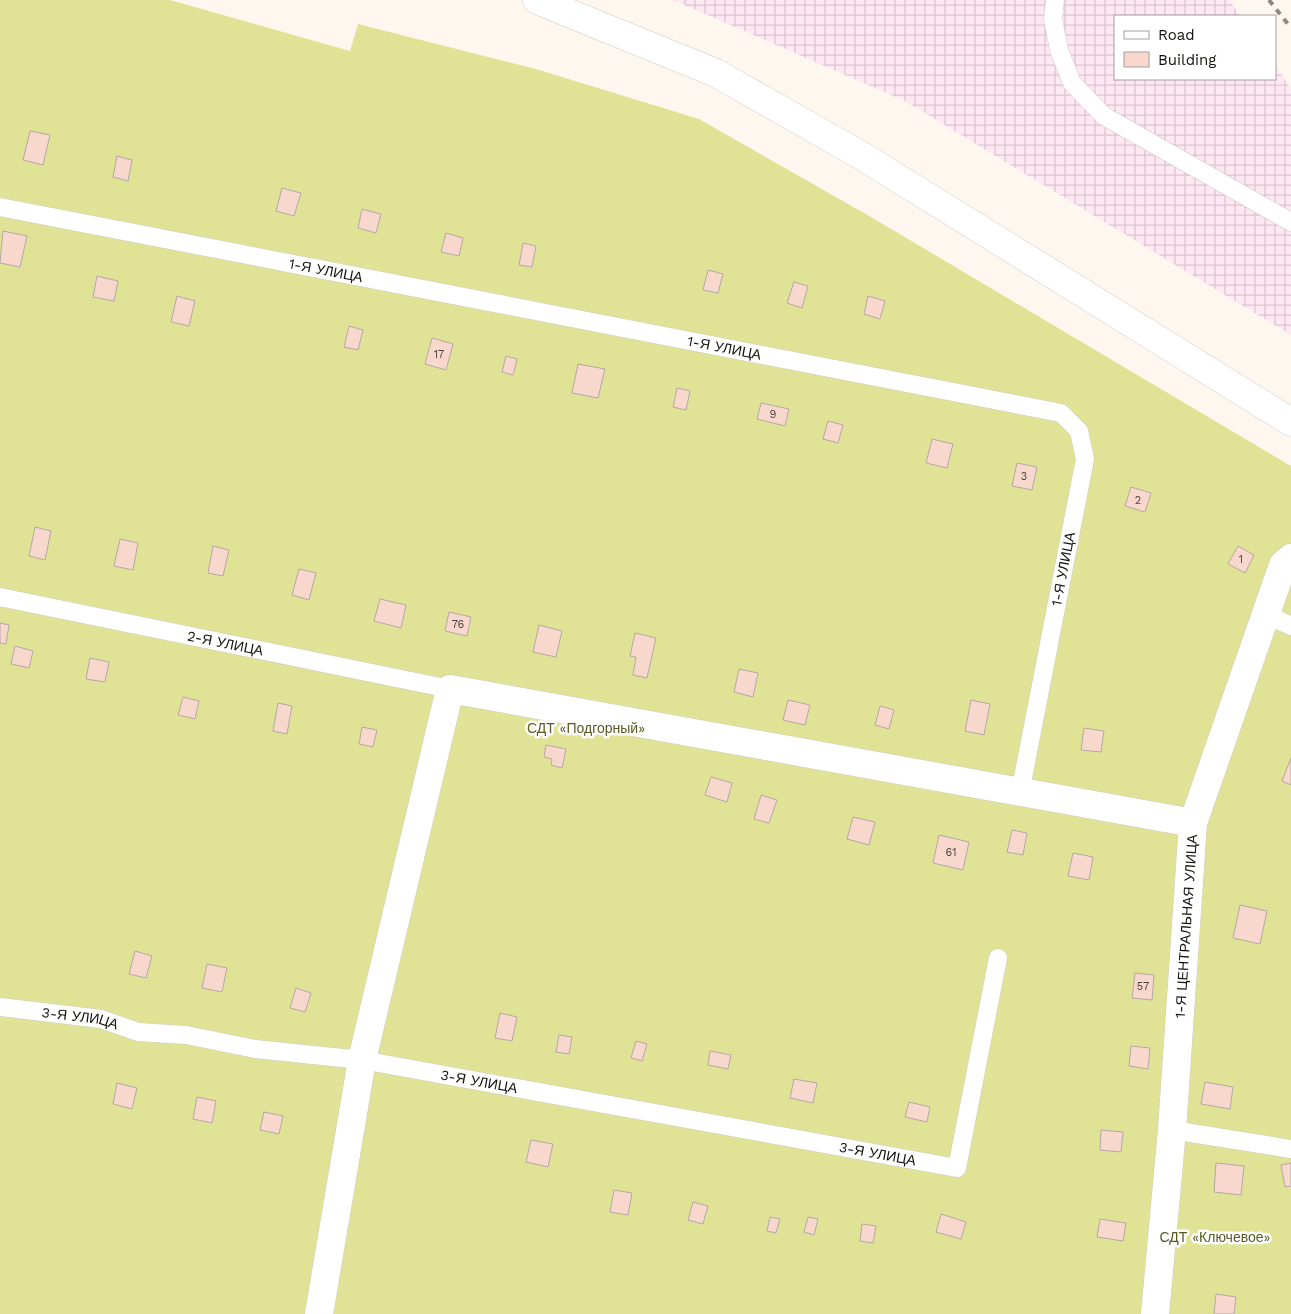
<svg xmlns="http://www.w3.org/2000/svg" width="1291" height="1314" viewBox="0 0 1291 1314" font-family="'Work Sans',sans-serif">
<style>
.industrial{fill:url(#industrial-grid)}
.garden{fill:#e0e396}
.building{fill:#f8d7cd;stroke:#b5a8a5}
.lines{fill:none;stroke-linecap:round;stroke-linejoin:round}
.lane-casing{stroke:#d2cac0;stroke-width:19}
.street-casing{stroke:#d2cac0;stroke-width:29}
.lane{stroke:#fff;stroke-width:18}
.street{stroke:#fff;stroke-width:28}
.rail{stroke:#8e8983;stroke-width:4;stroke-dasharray:6 6;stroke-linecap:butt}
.labels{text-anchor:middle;stroke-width:5;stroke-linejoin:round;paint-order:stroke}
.number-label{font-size:11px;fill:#4d423d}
.street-label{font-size:14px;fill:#14110d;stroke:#fff}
.park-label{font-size:14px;fill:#595a23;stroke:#fff}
</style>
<defs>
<pattern id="industrial-grid" width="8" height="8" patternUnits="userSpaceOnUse" patternTransform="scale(1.25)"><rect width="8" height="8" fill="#ffe7f3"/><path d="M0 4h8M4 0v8" fill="none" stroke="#dac5cf"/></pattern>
</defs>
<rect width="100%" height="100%" fill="#fef7ef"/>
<path class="industrial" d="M673,0h556l11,16h-125v63h160v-14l16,24v246l-386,-234z"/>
<path class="garden" d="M0,0h170l180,51 8,-27 178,45 163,50 172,98 420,249v848h-1291z"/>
<path class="building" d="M30,131l20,4 -7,30 -20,-5z
M117,156l15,4 -4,21 -15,-4z
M282,188l19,5 -7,23 -18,-5z
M362,209l19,5 -5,19 -18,-5z
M3,231l24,5 -7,31 -20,-4z
M446,233l17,5 -4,18 -18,-4z
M523,243l13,3 -4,21 -13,-2z
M708,270l15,4 -5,19 -15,-3z
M97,276l21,5 -4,20 -21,-4z
M794,282l14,4 -6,22 -15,-5z
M177,296l18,5 -6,25 -18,-4z
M868,296l17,5 -5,18 -16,-5z
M349,326l14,4 -5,20 -14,-3z
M432,338l21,6 -7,26 -21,-6z
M506,356l11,3 -4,16 -11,-3z
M578,364l27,5 -7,29 -26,-5z
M677,388l13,3 -4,19 -13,-3z
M761,403l28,6 -4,17 -28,-7z
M828,421l15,4 -5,18 -15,-4z
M932,439l21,5 -6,24 -21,-5z
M1017,463l20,4 -5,23 -20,-4z
M1131,487l20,6 -6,19 -20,-6z
M35,527l16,4 -6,29 -16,-4z
M120,539l18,4 -5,27 -19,-4z
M213,546l16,4 -6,26 -15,-3z
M1238,546l16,9 -9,18 -17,-9z
M299,569l17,4 -7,27 -17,-5z
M380,599l26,6 -5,23 -27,-7z
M449,612l22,5 -4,19 -22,-5z
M0,623l9,2 -3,19 -6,-1z
M539,625l23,6 -6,26 -23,-5z
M635,633l21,5 -9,40 -14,-3 3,-18 -6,-1z
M15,646l18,5 -4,17 -18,-4z
M90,658l19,4 -4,20 -19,-3z
M739,669l19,4 -5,24 -19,-5z
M183,697l16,4 -4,18 -17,-4z
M788,700l22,5 -5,20 -22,-5z
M971,700l19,4 -6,31 -19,-4z
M278,703l14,3 -5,28 -14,-3z
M880,706l14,4 -5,19 -14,-4z
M362,727l15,3 -4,17 -14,-3z
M1084,728l20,3 -3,21 -20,-2z
M546,745l20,4 -4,19 -11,-3 1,-6 -8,-2z
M1291,758v27l-9,-4z
M711,777l21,6 -5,19 -22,-7z
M761,795l16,5 -8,23 -15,-4z
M853,817l22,5 -6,23 -22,-6z
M1012,830l15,3 -4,22 -16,-3z
M939,835l30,7 -6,28 -30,-7z
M1073,853l20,4 -4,23 -21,-4z
M1240,905l27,6 -7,33 -27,-6z
M135,951l17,5 -6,22 -17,-4z
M207,964l20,4 -5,24 -20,-4z
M1135,973l19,2 -2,25 -20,-2z
M296,988l15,5 -6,19 -15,-4z
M500,1013l17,4 -5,24 -17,-3z
M559,1035l13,2 -3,17 -13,-2z
M636,1041l11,3 -5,17 -11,-3z
M1131,1046l19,2 -2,21 -19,-3z
M710,1051l21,4 -3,14 -20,-4z
M794,1079l23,4 -4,20 -23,-5z
M1205,1082l28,5 -3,22 -29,-5z
M117,1083l20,5 -5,21 -19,-5z
M197,1097l19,4 -4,22 -19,-4z
M909,1102l21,5 -3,15 -22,-5z
M264,1112l19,4 -4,18 -19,-4z
M1101,1130l22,2 -2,20 -21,-2z
M531,1140l22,4 -5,23 -22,-5z
M1216,1163l28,3 -3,29 -27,-3z
M1291,1163v23l-6,1 -4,-22z
M614,1190l18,3 -4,22 -18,-3z
M693,1202l15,4 -5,18 -15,-4z
M941,1214l25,8 -5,17 -25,-7z
M770,1217l10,2 -4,14 -9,-2z
M808,1217l10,2 -4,16 -10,-3z
M1100,1219l26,4 -3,18 -26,-4z
M862,1224l14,2 -3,17 -13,-2z
M1216,1294l20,3 -2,17h-20z"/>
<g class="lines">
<defs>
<g id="lane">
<path d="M1055,0l-2,19 6,31 13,33 32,33 187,106"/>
<path id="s1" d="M0,207l1061,206 18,18 6,28 -65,334"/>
<path id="s2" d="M0,597l450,92"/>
<path d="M1267,615l24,11"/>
<path id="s3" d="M0,1007l101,12 37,13 48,3 69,14 107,11 595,108 41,-210"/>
<path d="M1172,1130l119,19"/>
</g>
<g id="street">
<path d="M537,0l179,73 146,83 429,266"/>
<path d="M319,1314l43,-254 88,-371 743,134"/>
<path id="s4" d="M1155,1314l17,-184 21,-307 90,-258 8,-7"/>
</g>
</defs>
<use href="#lane" class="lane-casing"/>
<use href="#street" class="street-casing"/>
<use href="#lane" class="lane"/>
<use href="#street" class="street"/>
<path class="rail" d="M1269,0l22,28"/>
</g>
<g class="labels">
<g class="number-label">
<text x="439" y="358">17</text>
<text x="773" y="418">9</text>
<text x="1024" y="480">3</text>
<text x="1138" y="504">2</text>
<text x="1241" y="563">1</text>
<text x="458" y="628">76</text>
<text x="951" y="856">61</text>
<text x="1143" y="990">57</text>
</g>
<g class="street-label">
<text dy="5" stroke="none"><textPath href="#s1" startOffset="332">1-Я УЛИЦА</textPath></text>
<text dy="5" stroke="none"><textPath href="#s1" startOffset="738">1-Я УЛИЦА</textPath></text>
<text transform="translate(1063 569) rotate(-79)" y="5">1-Я УЛИЦА</text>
<text dy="5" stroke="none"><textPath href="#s2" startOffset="230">2-Я УЛИЦА</textPath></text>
<text dy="5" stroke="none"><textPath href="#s4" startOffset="389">1-Я ЦЕНТРАЛЬНАЯ УЛИЦА</textPath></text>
<text dy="5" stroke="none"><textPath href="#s3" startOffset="81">3-Я УЛИЦА</textPath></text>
<text dy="5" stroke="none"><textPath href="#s3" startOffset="486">3-Я УЛИЦА</textPath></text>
<text dy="5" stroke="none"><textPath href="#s3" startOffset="891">3-Я УЛИЦА</textPath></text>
</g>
<g class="park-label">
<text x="586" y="733">СДТ «Подгорный»</text>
<text x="1215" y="1242">СДТ «Ключевое»</text>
</g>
</g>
<rect x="1114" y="15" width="162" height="65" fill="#ffffff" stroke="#a1a09e"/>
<rect x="1124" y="31" width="25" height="8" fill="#ffffff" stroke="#a1a09e"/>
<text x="1158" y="40" font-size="15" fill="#14110d">Road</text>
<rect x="1124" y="52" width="25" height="15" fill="#f8d7cd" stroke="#a1a09e"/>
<text x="1158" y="65" font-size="15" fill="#14110d">Building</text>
</svg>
